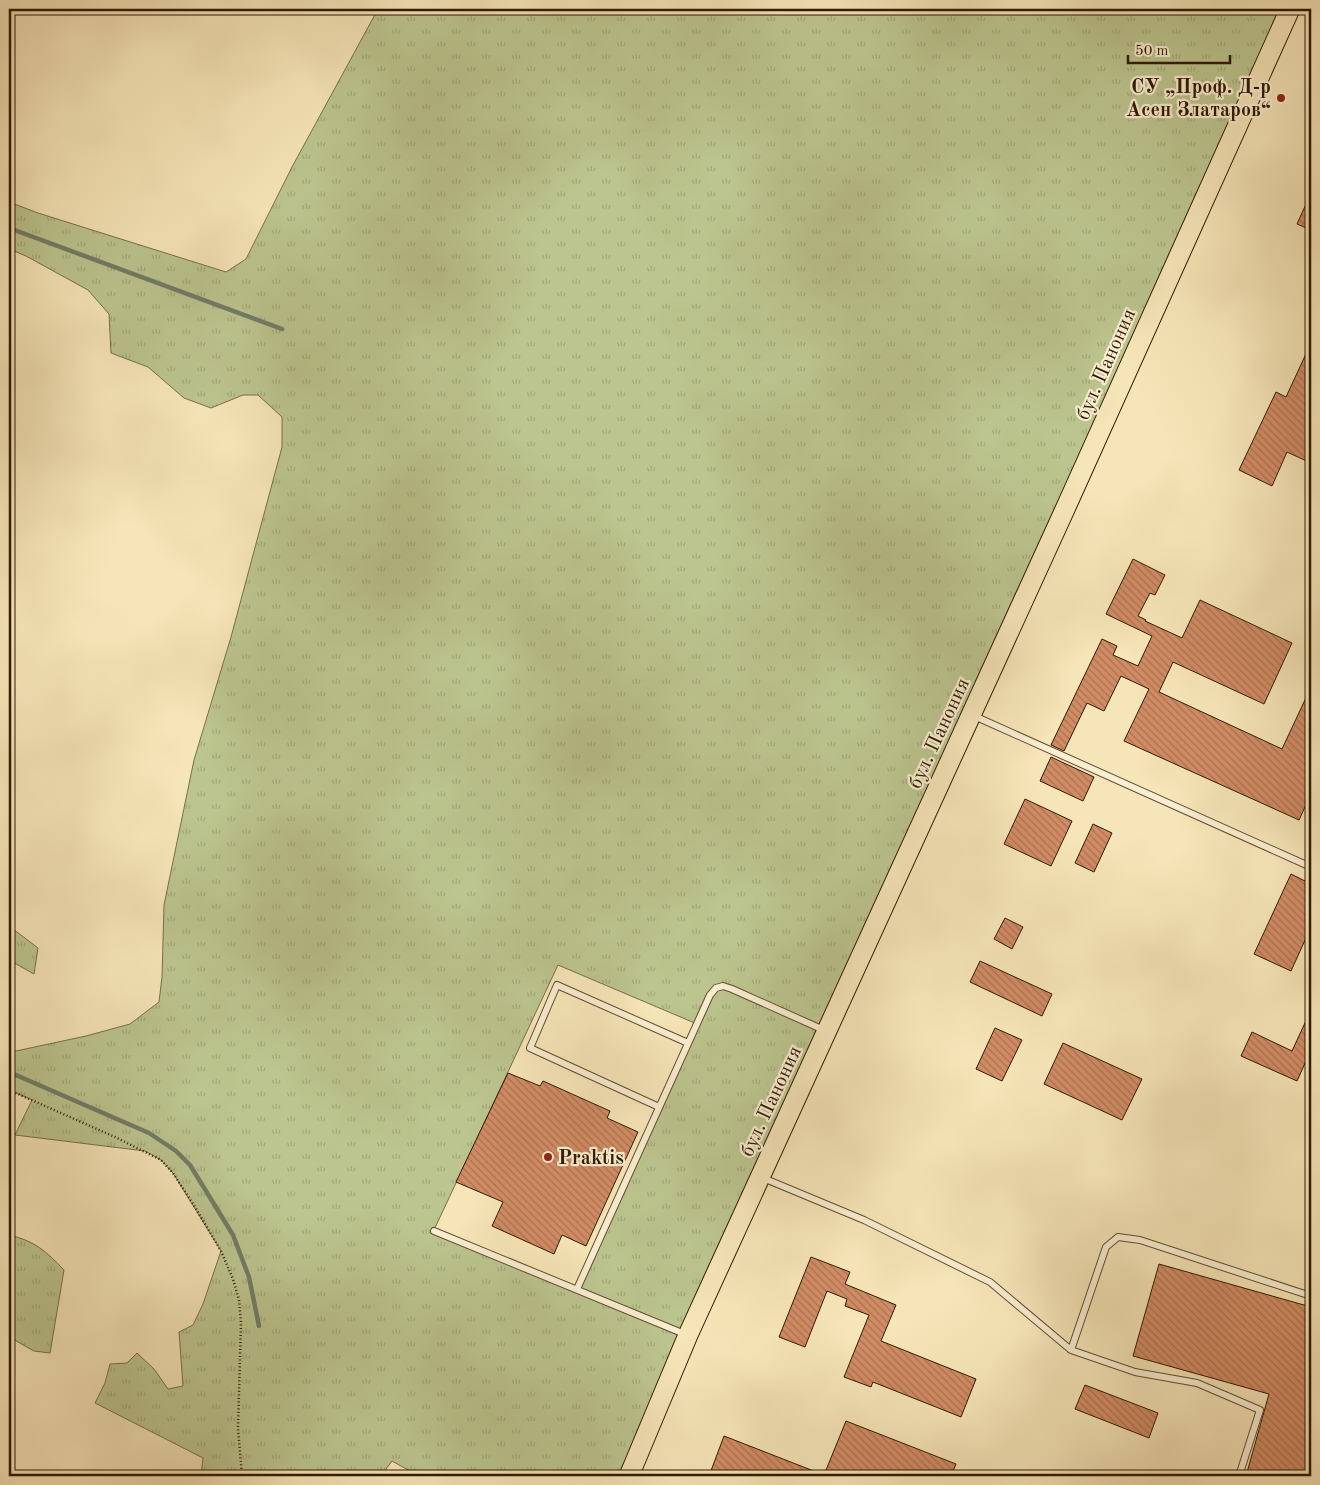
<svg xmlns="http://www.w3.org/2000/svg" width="1320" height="1485" viewBox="0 0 1320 1485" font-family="'Old Standard TT',serif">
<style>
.grass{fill:url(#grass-tufts);stroke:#767048;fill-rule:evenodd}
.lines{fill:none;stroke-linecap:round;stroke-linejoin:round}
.stream{stroke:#717d67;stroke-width:4.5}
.building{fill:url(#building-back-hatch);stroke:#2f1a00}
.lane-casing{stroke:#614d2e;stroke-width:8}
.primary-casing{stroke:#2f1a00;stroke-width:21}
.path{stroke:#2f1a00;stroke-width:2.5;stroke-dasharray:1 2.5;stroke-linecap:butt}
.lane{stroke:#f9eed1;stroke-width:6}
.primary{stroke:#f6e5b8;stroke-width:19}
.poi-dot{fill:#8f2418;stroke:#f9eed1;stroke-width:2}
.labels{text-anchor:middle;stroke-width:4.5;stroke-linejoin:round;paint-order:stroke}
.poi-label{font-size:20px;font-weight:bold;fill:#2f1a00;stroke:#f9eed1;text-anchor:end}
.street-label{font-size:20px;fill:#2f1a00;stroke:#f9eed1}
</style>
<defs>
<pattern id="grass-tufts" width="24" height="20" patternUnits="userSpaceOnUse" patternTransform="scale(1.25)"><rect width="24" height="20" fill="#bcc58f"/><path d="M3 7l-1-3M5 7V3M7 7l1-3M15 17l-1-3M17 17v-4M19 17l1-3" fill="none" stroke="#a2a97a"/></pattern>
<pattern id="building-back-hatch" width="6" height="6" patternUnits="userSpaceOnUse" patternTransform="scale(1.25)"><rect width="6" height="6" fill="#d28c65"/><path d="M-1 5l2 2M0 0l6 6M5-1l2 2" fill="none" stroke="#ab7251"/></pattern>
</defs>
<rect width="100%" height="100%" fill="#f6e5b8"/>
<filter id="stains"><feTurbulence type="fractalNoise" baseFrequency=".004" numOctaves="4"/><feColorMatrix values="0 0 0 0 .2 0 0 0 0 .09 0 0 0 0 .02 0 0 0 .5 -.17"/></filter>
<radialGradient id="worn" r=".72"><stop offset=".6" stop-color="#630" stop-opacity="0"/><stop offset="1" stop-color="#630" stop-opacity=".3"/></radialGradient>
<path class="grass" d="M378,9h912l-661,1467h-210l-27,-15 -11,15h-180l2,-18 -108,-55 10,-20 5,-19 17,-1 10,-10 17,16 14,20 15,-3 -4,-54 14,-7 10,-21 18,-53 -48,-78 -12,-13 -16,-9 -130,-16 17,-35 -23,-10v-40l7,1 70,-15 44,-12 29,-22 3,-25 2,-72 30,-145 37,-123 51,-190v-30l-24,-22h-15l-32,13 -27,-10 -36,-31 -37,-14 -2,-39 -21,-24 -62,-34 -17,-7v-47l29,11 188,59 20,-13 46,-92zM558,965l139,59 -120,265 -143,-59z
M9,926l29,22 -4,26 -25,-14z
M9,1235c26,6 37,16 55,35l-14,83 -16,-2 -25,-14z"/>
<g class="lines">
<path class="stream" d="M9,228l273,101
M9,1072l140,61 27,18 14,14 43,70 16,42 10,49"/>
</g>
<path class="building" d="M1311,193v37l-14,-6z
M1311,343v120l-24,-11 -15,34 -33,-16 37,-78 10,5z
M1133,559l32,16 -10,20 -5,-2 -12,23 8,4 -1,1 37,17 18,-38 92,43 -28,61 -91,-42 -14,30 123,57 29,-62v107l-12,26 -175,-79 25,-52 -28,-13 -17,35 -17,-8 -23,48 -13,-6 51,-106 15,7 -4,9 25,11 14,-30 -46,-22z
M1051,757l43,20 -11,24 -43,-20z
M1025,799l47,22 -21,45 -47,-22z
M1093,824l19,9 -18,39 -19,-9z
M1291,874l20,10v43l-20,44 -37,-17z
M1005,918l18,9 -11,22 -18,-10z
M980,961l72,33 -10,22 -72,-34z
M1311,1010v40l-14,31 -56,-25 11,-24 40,19z
M995,1028l27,12 -20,41 -26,-12z
M1063,1043l79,36 -20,41 -78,-36z
M508,1073l32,13 3,-5 67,30 -3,7 31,14 -52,114 -24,-11 -8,19 -62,-28 11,-24 -47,-20z
M811,1257l39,15 -5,12 51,21 -15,36 95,38 -15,38 -88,-35 -2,5 -27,-10 25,-62 -24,-9 2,-7 -20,-8 -22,56 -26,-10z
M1159,1264l152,43v169h-65l23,-82 -136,-38z
M1085,1385l73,28 -9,25 -74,-29z
M846,1421l110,43 -5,12h-242l15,-40 100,39z"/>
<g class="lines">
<defs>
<path id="lane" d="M972,715l339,152
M659,1107l-129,-59 27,-63 131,58
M763,1178l101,42 126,62 81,68 64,22 62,11 63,27 -21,66
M434,1231l253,104
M577,1289l133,-294 6,-7 7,-2 9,3 94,42
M1071,1350l35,-103 12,-10 22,3 171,56"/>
<path id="primary" d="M629,1476l59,-141 378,-828 224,-498"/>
</defs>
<use href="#lane" class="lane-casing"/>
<use href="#primary" class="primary-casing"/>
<path class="path" d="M9,1090l106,47 46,23 12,13 22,34 26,44 12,28 6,21 2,22 -3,106 4,48"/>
<use href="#lane" class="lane"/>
<use href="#primary" class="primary"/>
</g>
<g class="poi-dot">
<circle cx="1281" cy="98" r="5"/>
<circle cx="548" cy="1157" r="5"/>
</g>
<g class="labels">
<g class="poi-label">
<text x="1271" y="93">СУ „Проф. Д-р<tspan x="1271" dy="23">Асен Златаров“</tspan></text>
<text x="558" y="1164" text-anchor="start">Praktis</text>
</g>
<g class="street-label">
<text transform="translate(1105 364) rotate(-66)" y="7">бул. Панония</text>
<text transform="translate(938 733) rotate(-65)" y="7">бул. Панония</text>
<text transform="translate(770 1101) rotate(-65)" y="7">бул. Панония</text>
</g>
</g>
<rect width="1320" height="1485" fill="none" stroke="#f6e5b8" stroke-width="30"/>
<rect x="10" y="10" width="1300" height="1465" fill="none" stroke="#2f1a00" stroke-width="2.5"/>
<rect x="15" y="15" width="1290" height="1455" fill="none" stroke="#2f1a00"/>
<path d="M1128 55v8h102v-8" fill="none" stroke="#2f1a00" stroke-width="2.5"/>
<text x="1135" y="55" font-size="15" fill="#2f1a00" stroke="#f9eed1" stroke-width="4" paint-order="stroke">50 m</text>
<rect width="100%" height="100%" filter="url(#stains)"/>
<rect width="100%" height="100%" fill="url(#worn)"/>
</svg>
